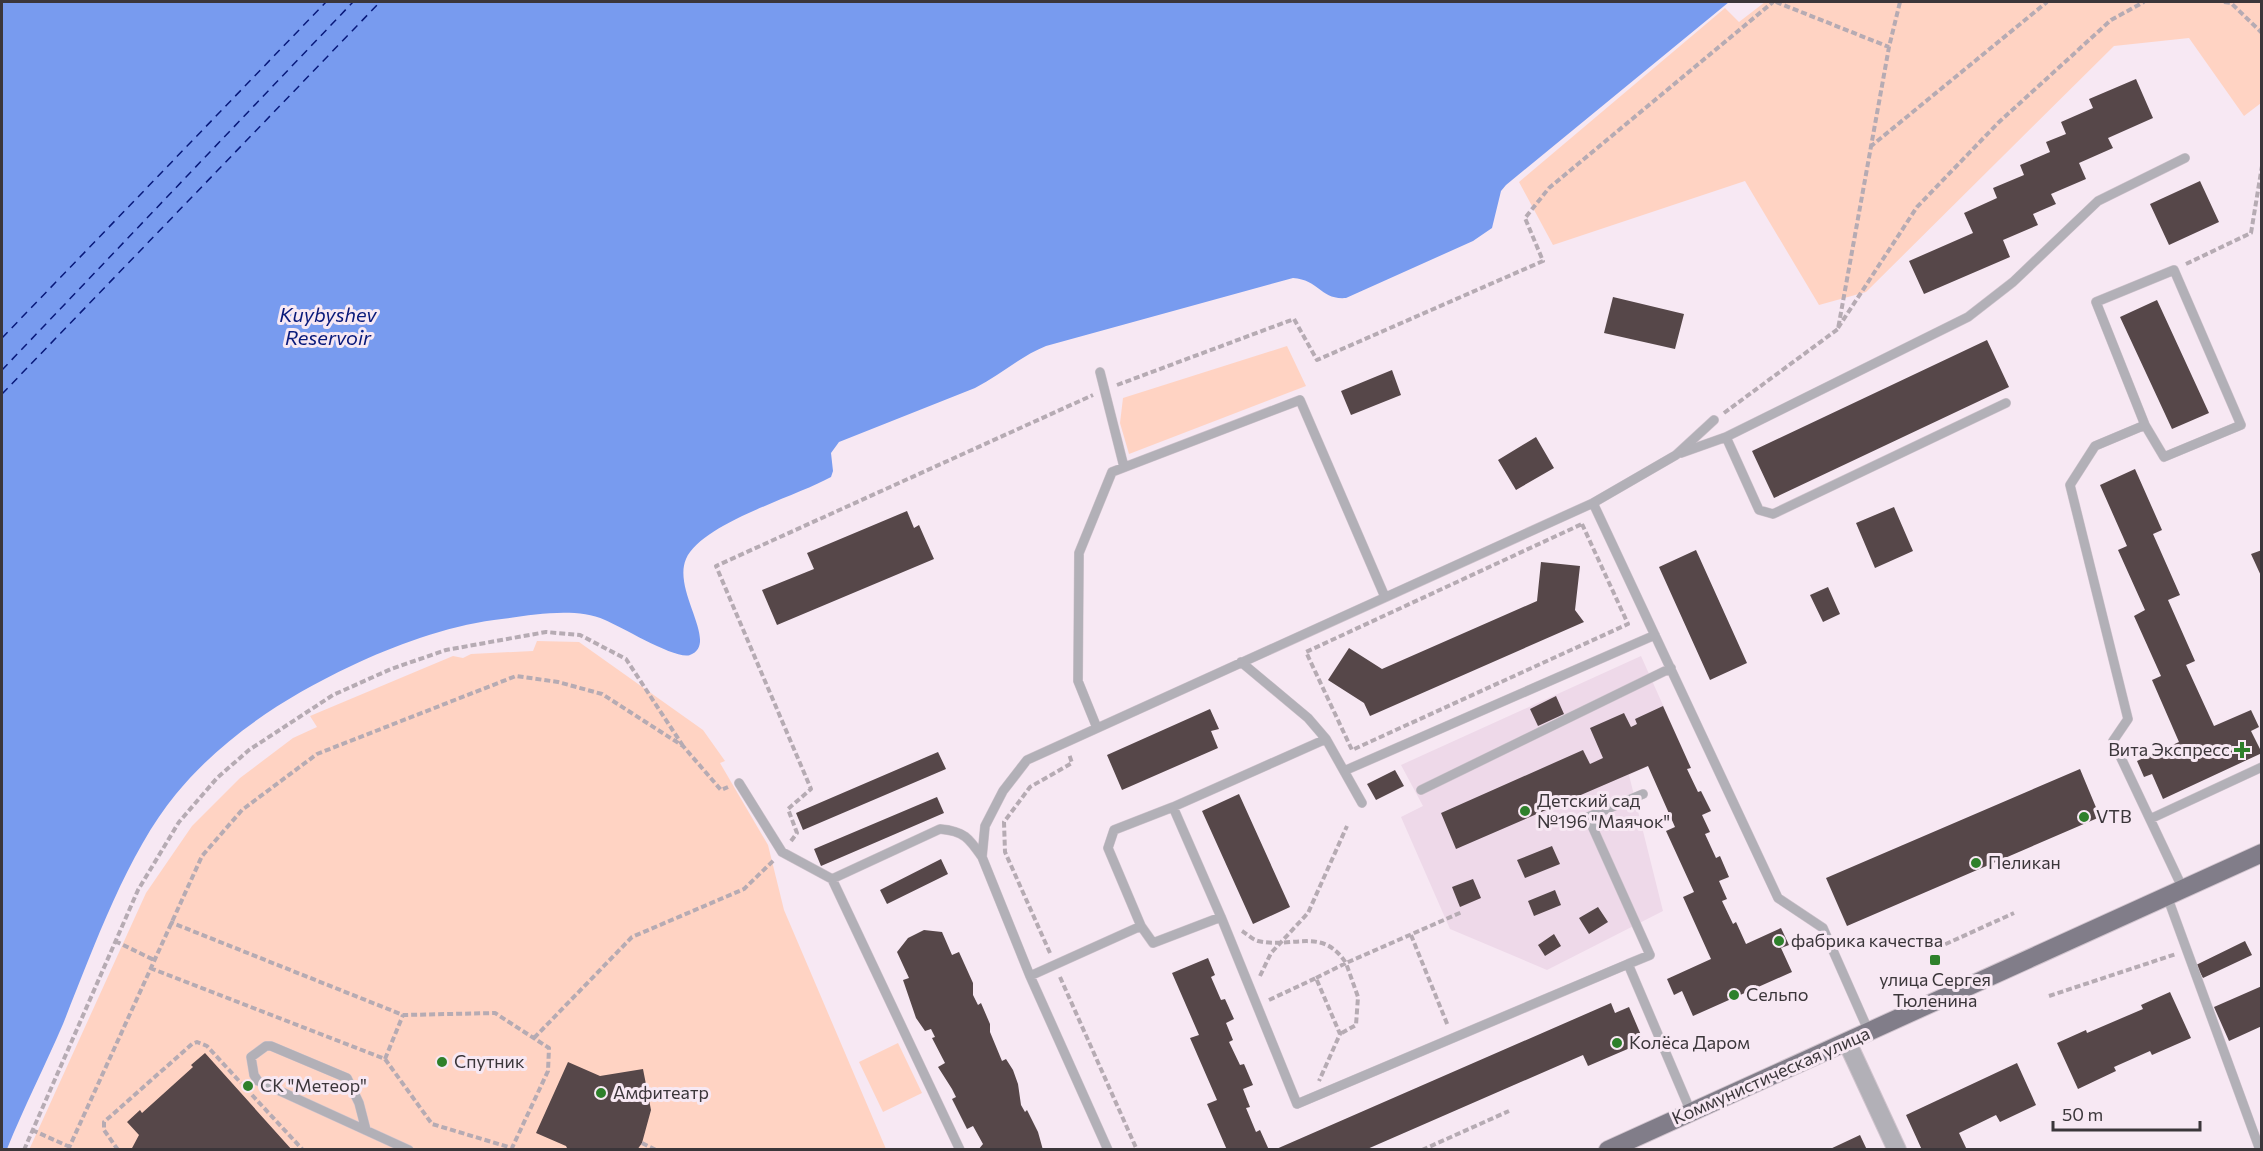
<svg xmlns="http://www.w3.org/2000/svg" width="2263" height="1151" viewBox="0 0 2263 1151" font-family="Commissioner,sans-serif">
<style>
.built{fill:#eed9e9}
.green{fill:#ffd3c3}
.water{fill:#789bef}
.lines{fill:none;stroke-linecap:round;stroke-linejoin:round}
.ferry{stroke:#08197a;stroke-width:1.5;stroke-dasharray:8 6;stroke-linecap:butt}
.building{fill:#564749}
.service-casing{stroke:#d1c4ce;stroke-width:10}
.minor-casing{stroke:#d1c4ce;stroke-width:20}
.primary-casing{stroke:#d1c4ce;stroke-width:20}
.path{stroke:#b6abb3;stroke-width:4;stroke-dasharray:6 3;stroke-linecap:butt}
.service{stroke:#b2b0b7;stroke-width:9}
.minor{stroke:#b2b0b7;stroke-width:18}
.primary{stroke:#817d89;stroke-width:18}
.poi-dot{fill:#2e802b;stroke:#f7e8f3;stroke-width:2}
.labels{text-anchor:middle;stroke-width:6;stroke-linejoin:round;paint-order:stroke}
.poi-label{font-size:18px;fill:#3b363a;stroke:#f7e8f3;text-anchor:start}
.street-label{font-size:18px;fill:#3b363a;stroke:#f7e8f3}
.water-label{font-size:20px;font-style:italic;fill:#08197a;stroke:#f7e8f3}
</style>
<rect width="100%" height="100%" fill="#f7e8f3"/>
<path class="built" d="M1641,656l42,94 -54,25 34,136 -116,59 -97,-41 -49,-112 22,-11 -22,-41z"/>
<path class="green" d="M1765,2h496v101l-17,13 -55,-78 -75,8 -248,246 -47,13 -74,-124 -192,64 -34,-63 206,-174 14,14z
M1287,346l19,40 -177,68 -9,-31 3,-25z
M537,641l42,1 124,88 22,31 -5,2 48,82 16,65 102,239 -857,1 117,-257 46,-67 48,-48 53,-40 24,-11 -7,-11 143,-60 10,2 8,-4 62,-3z
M898,1043l24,50 -39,19 -24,-50z"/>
<path class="water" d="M2,2h1727l-223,183 -5,6 -9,37 -19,13 -127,57c-26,2 -26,-18 -53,-20l-247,68c-25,10 -46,29 -71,42l-136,54 -8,11 2,18 -2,6c-36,20 -129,46 -145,82 -14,32 34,85 4,96 -14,5 -68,-28 -85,-35 -32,-14 -77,-4 -111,0 -47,6 -101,26 -143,46 -66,31 -129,72 -175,128 -49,59 -84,158 -113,230 -18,42 -39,83 -56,125l-5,1z"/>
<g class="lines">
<path class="ferry" d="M2,338l324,-336
M2,370l351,-368
M2,394l378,-392"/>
</g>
<path class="building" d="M2136,79l17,39 -45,20 5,10 -34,15 7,16 -35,15 5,10 -23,10 5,11 -35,15 7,17 -86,37 -15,-33 64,-28 -9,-20 33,-15 -4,-10 31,-13 -4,-10 30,-13 -4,-10 20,-8 -5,-12 32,-14 -4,-9z
M2200,181l19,41 -50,23 -19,-41z
M1613,297l71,17 -9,35 -71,-16z
M2157,300l52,113 -37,16 -52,-112z
M1987,340l22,47 -235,111 -22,-47z
M1392,370l9,25 -50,20 -10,-24z
M1536,437l18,31 -38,22 -18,-30z
M2135,469l27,61 -9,4 27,61 -12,5 27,61 -9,4 28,61 37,-16 8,17 -8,4 11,22 -99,46 -11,-25 -8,3 -7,-16 42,-19 -27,-62 9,-4 -27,-60 11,-6 -27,-60 9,-4 -27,-61z
M1894,507l19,44 -38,17 -19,-45z
M907,511l7,17 5,-3 15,34 -157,66 -15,-35 52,-21 -7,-16z
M1696,550l51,113 -37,17 -51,-113z
M2262,550v28l-11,-24z
M1541,562l39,4 -5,44 9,12 -214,94 -6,-13 -36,-23 21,-32 33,21 155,-68z
M1828,587l12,27 -17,8 -13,-27z
M1556,696l8,18 -26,12 -8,-17z
M1663,706l28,62 -4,1 11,23 3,-1 10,20 -9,4 8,17 -5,2 11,24 4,-2 9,21 -10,4 8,18 -5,2 11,23 3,-2 10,22 35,-16 8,17 -8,3 11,24 -99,44 -11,-25 -8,4 -7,-16 44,-20 -28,-62 11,-5 -28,-61 9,-4 -27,-61 -192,83 -15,-36 142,-63 7,14 13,-6 -13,-30 34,-15 7,14 6,-3 -2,-5z
M1210,709l9,20 -8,2 7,17 -96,42 -15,-35z
M938,752l8,17 -143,61 -7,-17z
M2080,769l20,48 -253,109 -21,-48z
M1395,770l9,16 -28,14 -9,-16z
M1239,794l51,113 -37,17 -51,-113z
M937,797l7,16 -123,53 -7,-17z
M1552,846l8,18 -35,14 -8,-18z
M941,859l7,15 -61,30 -7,-14z
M1473,879l8,19 -21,9 -8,-20z
M1555,890l6,15 -27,11 -6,-15z
M1598,907l10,15 -19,12 -10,-16z
M924,930l18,2 10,23 7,-3 14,31v12l5,10 3,-2 9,21v8l12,29 4,-2 7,11 5,14 3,21 4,7 2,-2 11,22 5,18h-65l5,-6 -10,-18 -6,3 -15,-30 4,-2 -4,-8 -14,-22 7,-4 -13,-25 3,-1 -4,-8 -6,2 -9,-13 -13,-38 6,-2 -12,-26 11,-14z
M1554,934l7,12 -16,10 -7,-11z
M2245,941l7,14 -49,23 -7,-13z
M1208,958l7,17 -4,2 10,23 4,-1 9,20 -8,4 7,17 -4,2 11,23 4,-1 9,21 -10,4 7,18 -4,1 10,24 4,-2 9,20h-42l-20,-46 10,-4 -27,-62 9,-3 -27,-62z
M2262,986v40l-33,15 -15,-34z
M2170,992l21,46 -39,17 -2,-4 -36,16 2,4 -38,18 -21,-46 29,-13 1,3 56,-24 -2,-4z
M1611,1003l4,10 14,-6 15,35 -56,24 -5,-11 -218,95h-91z
M205,1053l87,97h-161l8,-15 -12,-13 13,-12 2,3 51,-46 -2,-2z
M568,1062l32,14 43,-7 8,41 -9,33 -5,7h-69l-2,-4 -30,-13z
M2017,1063l19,42 -36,17 -4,-7 -37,18 8,17h-45l-16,-35z
M1860,1135l7,15h-39z"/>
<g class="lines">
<defs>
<path id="service" d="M1100,372l24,95
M2145,425l19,32 77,-32 -67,-155 -78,32 49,123 -50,21 -25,39 58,234 -15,22 70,148
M1726,437l242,-120 45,-35 85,-81 87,-43
M1681,453l45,-16 33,73 14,4 233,-111
M1593,503l185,395 45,30 46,104
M1241,662l67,56 18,21 18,32 311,-136
M1097,728l-19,-47 1,-128 33,-81 188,-72 85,197
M1344,771l18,32
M739,783l43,69 50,27 108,-50c24,2 29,9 42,28
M1421,790l250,-122
M1173,807l153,-68
M2150,819l112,-52
M832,879l128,271
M2167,896l93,254
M1141,926l-33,-78 6,-18 59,-23 48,110
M1628,964l22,-9 -62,-138 55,-23
M1030,976l111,-50 12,17 68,-26 76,187 331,-140 63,148
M366,1130l-7,-27 -12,-25 -76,-32h-5l-15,11 3,18 4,6 151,69
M1108,1150l-78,-174 -48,-119 3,-31 18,-35 24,-31 566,-257 83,-48 38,-35"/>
<path id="minor" d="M1847,1042l50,108"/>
<path id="primary" d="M1608,1150l654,-297"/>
</defs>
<use href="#service" class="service-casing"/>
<use href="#minor" class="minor-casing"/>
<use href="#primary" class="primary-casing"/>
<path class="path" d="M1776,2l113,45
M2224,2l7,1 31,30
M1870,147l177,-145
M2186,264l65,-31 11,-67
M1838,328l79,-121 81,-84 113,-103 33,-18
M1117,385l177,-66 23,41 226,-99 -18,-43 24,-30 224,-186
M1724,413l114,-84 51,-282 11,-45
M1582,524l46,100 -276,126 -46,-98z
M791,841l6,-8 -9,-24 23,-20 -95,-223 377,-171
M1242,931c5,3 11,9 16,10 35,8 64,-15 88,22l116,-51
M1411,935l37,91
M115,941l39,19
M1937,948l77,-35
M1050,953l-45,-101 -1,-30 26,-35 42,-24 -3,-9
M150,968l235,91 47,65 80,24 36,-77 1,-23 -54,-35 -92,2 -233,-93
M1260,976l11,-23 37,-40 39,-87
M1060,977l77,173
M1316,978l30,-15 12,34 -2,28 -16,9
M2049,996l127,-42
M1269,1000l47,-22 24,56 -21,47
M534,1038l98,-101 112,-48 30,-29
M385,1059l18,-44
M252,1095l51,55
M32,1130l38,17
M642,1143l14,7
M24,1150l114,-260 41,-68 38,-44 32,-28 84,-55 58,-26 55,-19 100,-18 34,3 46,24 57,87
M68,1150l134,-294 40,-46 75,-56 199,-78 42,6 44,12 81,52 38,44 7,-3
M118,1150l-14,-20v-8l88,-78 5,-2 10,4 34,37
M359,1150h3
M1422,1150l87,-39"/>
<use href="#service" class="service"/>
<use href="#minor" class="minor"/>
<use href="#primary" class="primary"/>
</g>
<g class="poi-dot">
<path d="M2239 741h6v6h6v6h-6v6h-6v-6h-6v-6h6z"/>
<circle cx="1525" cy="811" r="6"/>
<circle cx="2084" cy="817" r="6"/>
<circle cx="1976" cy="863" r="6"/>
<circle cx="1779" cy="941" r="6"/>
<rect x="1929" y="954" width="12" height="12" rx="3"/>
<circle cx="1734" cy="995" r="6"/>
<circle cx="1617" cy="1043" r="6"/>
<circle cx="442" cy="1062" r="6"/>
<circle cx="248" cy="1086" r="6"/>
<circle cx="601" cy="1093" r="6"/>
</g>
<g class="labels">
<g class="poi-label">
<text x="2230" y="756" text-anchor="end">Вита Экспресс</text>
<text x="1537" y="807">Детский сад<tspan x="1537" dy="21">№196 "Маячок"</tspan></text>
<text x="2096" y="823">VTB</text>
<text x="1988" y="869">Пеликан</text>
<text x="1791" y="947">фабрика качества</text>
<text x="1935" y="986" text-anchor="middle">улица Сергея<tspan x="1935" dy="21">Тюленина</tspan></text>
<text x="1746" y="1001">Сельпо</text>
<text x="1629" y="1049">Колёса Даром</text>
<text x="454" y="1068">Спутник</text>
<text x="260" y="1092">СК "Метеор"</text>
<text x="613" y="1099">Амфитеатр</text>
</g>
<g class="street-label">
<text transform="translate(1771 1076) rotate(-24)" y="6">Коммунистическая улица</text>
</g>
<g class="water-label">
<text x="328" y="322">Kuybyshev<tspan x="328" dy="23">Reservoir</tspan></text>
</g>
</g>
<rect width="2263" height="1151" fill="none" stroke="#3b363a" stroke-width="6"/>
<path d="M2053 1121v9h147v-9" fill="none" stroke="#3b363a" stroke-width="3"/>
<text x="2062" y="1121" font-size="18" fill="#3b363a" stroke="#f7e8f3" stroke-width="4.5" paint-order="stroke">50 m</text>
</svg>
